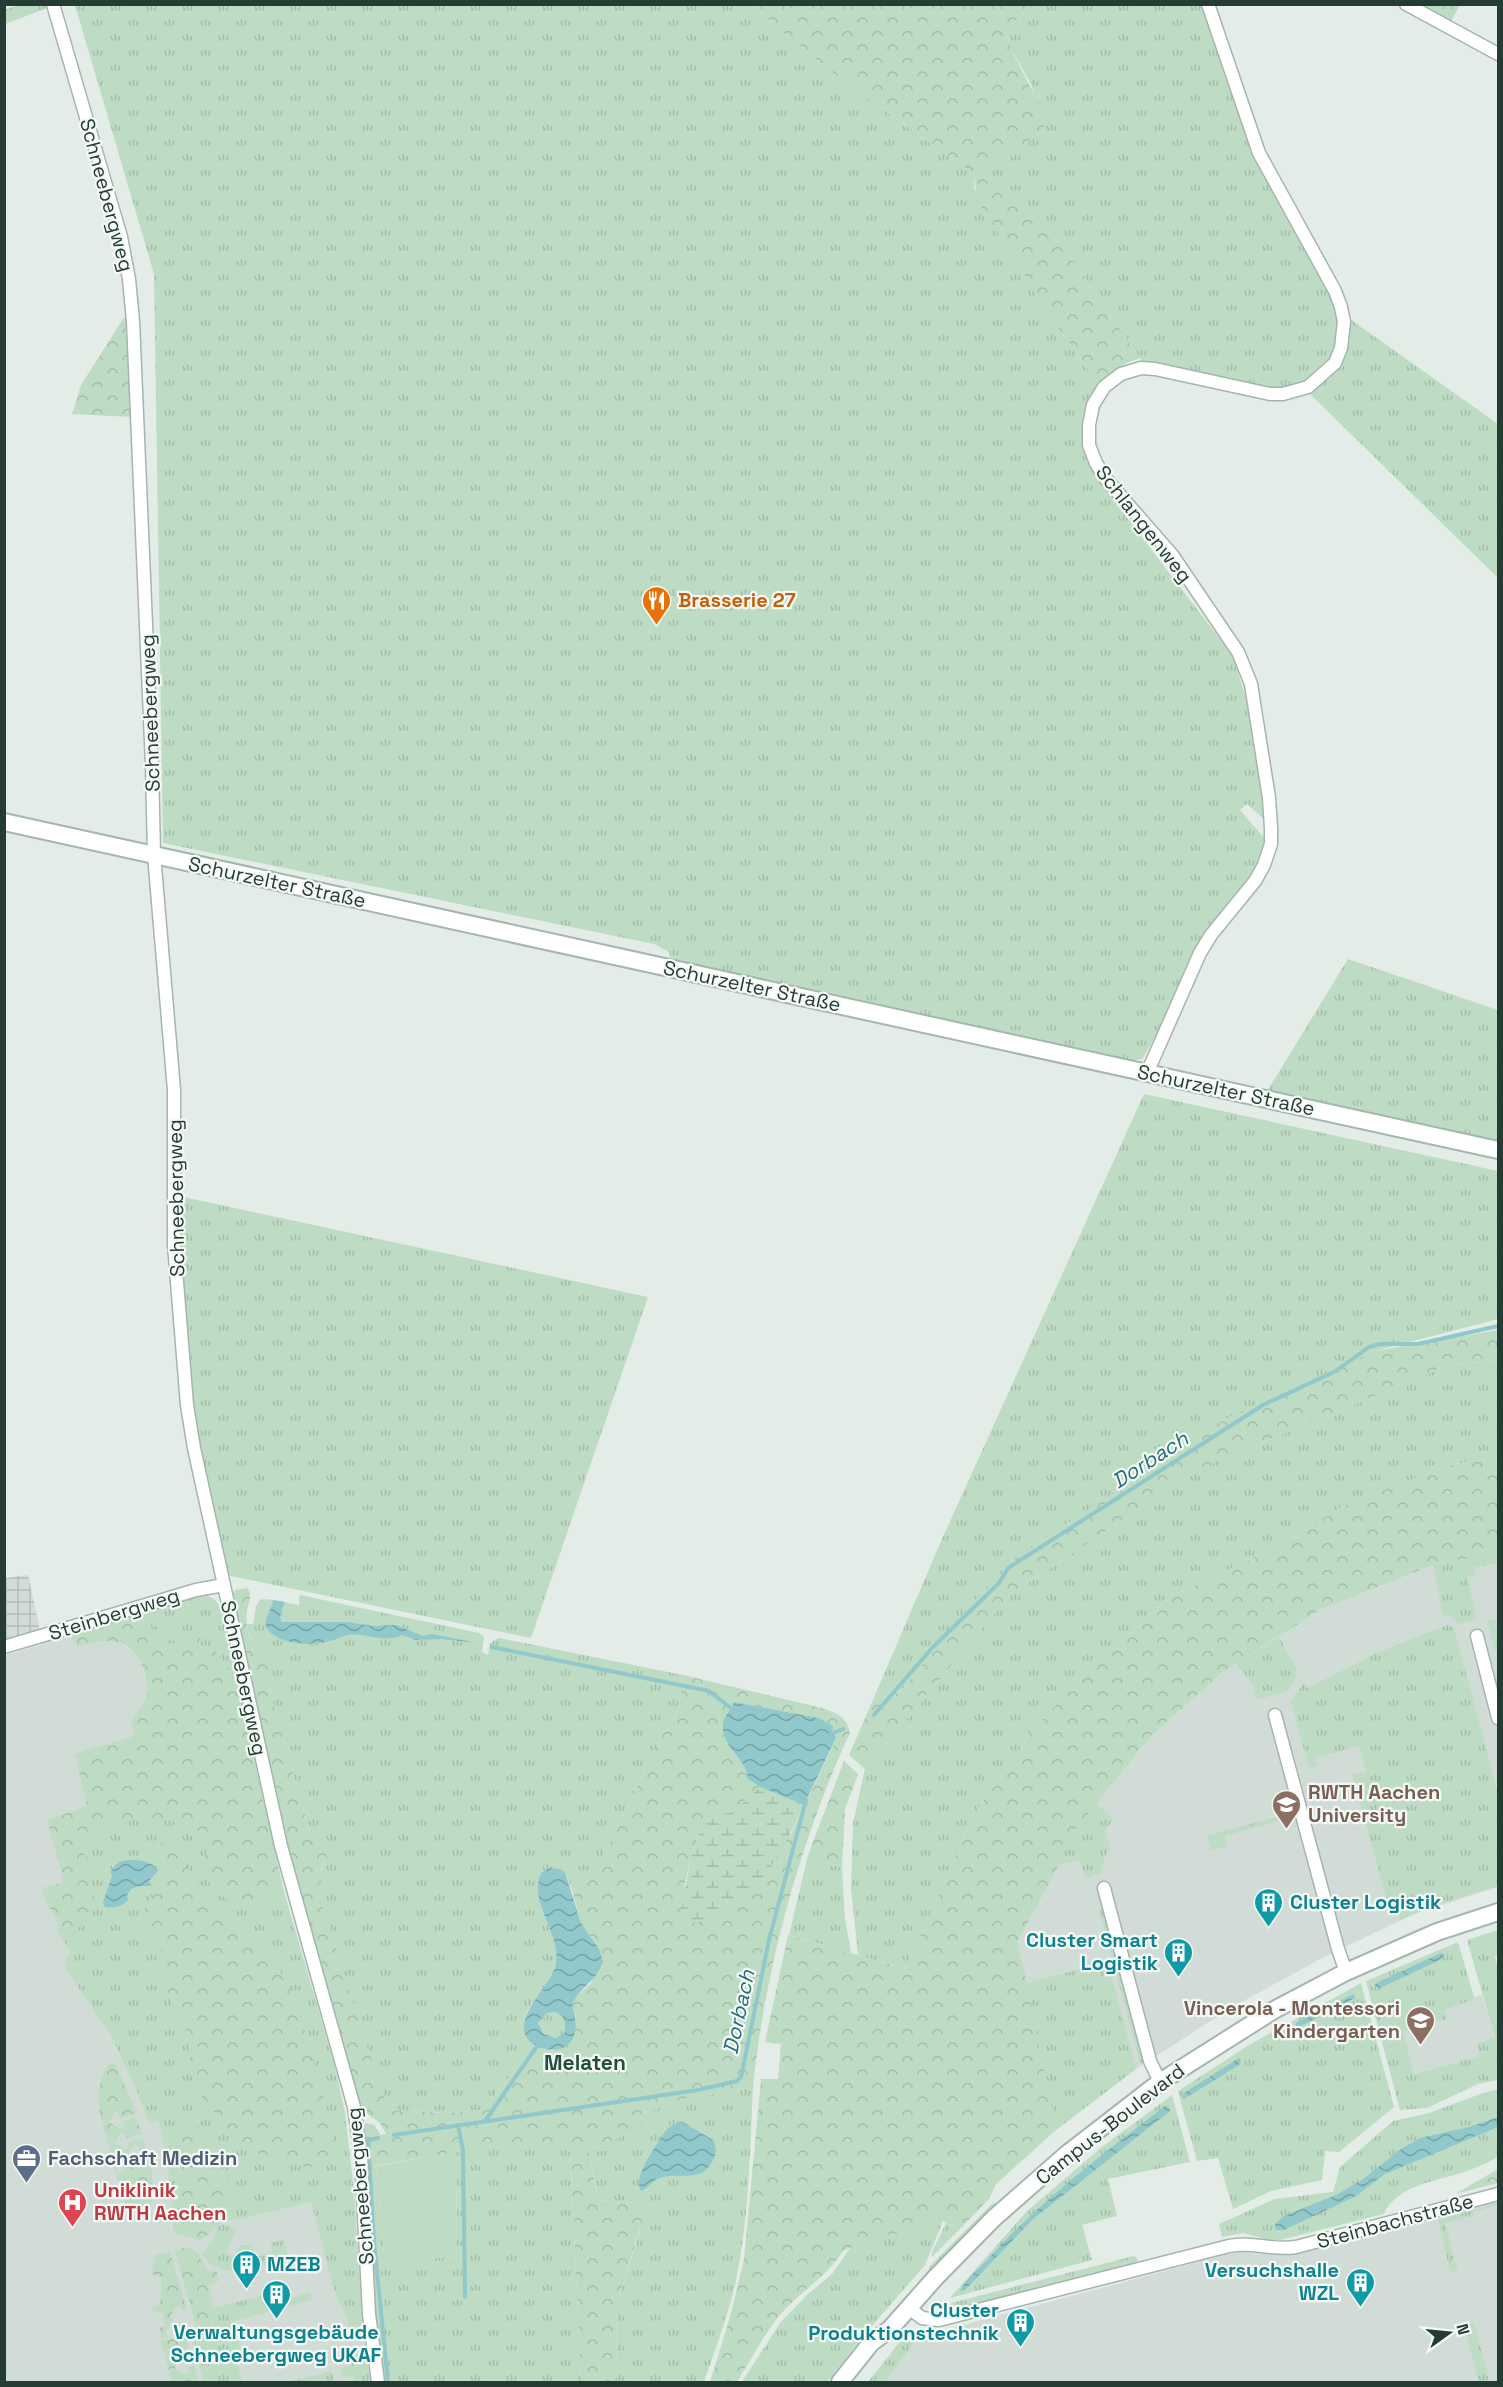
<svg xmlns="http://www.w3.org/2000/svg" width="1503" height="2387" viewBox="0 0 1503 2387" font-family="'Space Grotesk',sans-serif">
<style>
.built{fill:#d2dcd6}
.industrial{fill:url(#industrial-grid)}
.grass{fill:url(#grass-tufts)}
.forest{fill:url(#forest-crowns);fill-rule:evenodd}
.wetland{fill:url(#wetland-marsh)}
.garden{fill:#bedbc4}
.water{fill:url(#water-waves);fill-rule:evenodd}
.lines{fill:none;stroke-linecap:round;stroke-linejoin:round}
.stream{stroke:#90c8cc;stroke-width:4}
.street-casing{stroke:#a7b4ae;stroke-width:15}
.secondary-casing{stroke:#a3b7ae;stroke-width:20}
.street{stroke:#fff;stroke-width:12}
.secondary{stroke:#fff;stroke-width:16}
.labels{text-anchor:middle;stroke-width:4.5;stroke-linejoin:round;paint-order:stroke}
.street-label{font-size:20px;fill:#243c34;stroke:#f4f9f6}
.food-label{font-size:20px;font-weight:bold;fill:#c56008;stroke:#f4f9f6;text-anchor:start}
.education-label{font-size:20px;font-weight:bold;fill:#785e54;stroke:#f4f9f6;text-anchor:start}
.culture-label{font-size:20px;font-weight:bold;fill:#0d838f;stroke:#f4f9f6;text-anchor:end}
.service-label{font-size:20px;font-weight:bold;fill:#4e5e75;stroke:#f4f9f6;text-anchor:start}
.health-label{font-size:20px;font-weight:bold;fill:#be3a42;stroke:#f4f9f6;text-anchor:start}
.water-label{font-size:21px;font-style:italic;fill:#236d74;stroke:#f4f9f6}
.neighbourhood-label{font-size:21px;font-weight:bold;fill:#224d3f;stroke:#f4f9f6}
</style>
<defs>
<pattern id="industrial-grid" width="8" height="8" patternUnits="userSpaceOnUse" patternTransform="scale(1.5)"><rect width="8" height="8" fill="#d2dcd6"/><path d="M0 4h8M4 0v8" fill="none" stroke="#b4beb8"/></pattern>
<pattern id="grass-tufts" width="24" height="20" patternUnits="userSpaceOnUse" patternTransform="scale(1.5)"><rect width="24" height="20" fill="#bedbc4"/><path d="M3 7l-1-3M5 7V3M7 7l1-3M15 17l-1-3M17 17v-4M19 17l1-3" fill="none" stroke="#a3bda9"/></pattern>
<pattern id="forest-crowns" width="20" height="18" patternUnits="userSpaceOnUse" patternTransform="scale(1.5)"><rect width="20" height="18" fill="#bedbc4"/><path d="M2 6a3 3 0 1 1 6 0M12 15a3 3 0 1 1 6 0" fill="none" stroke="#a3bda9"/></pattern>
<pattern id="wetland-marsh" width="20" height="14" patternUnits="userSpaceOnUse" patternTransform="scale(1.5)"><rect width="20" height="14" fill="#bedbc4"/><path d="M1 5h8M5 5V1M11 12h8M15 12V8" fill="none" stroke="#a3bda9"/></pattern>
<pattern id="water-waves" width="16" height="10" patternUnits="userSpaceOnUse" patternTransform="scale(1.5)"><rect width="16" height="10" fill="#90c8cc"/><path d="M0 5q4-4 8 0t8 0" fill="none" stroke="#75a4a6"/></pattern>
</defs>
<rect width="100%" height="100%" fill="#e4ece8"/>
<path class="built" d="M1485,1554h13v333l-84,27 -90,43 -93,51 -95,61 -80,61 -40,-188 42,-77 -2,-11 95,-118 72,-64 97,-62 118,-47z
M71,1635l8,11 20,-6 20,2 16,11 6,8 6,22v16l-7,11 -4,26 -48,70 -40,14 16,62 -22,6 6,18 9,13 1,12 13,20 -7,15 47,70 23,50 15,37 9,-3 9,33 4,23v54l75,-12 108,-27 9,140 7,51h-365l-1,-726z
M1473,1993l1,4 8,-2 13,44 -14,17 -67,18 -11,-43z
M1498,2198v184h-630l31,-39 19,-6 318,-85 39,3 11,-1 61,-14z"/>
<path class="industrial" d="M28,1575l12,55 -35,10v-62z"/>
<path class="grass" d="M19,5h30l1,2 -45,17 -1,-14z
M75,5h678c67,65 147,114 222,170l-1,13 67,116 57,79c-10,19 -18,41 -15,63 2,10 9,21 13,31l136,178 17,52 16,109 -2,2 -16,-14 -7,6 25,29c-7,52 -54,90 -79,134 -16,28 -26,59 -44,86l-17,2 -84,-21 -369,-76 -3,-12 -15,-8 -491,-101 -9,-569z
M1034,5h170l62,170 66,115 9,40 -8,29 -17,20 -37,13 -134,-27 -84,-120 -76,-75 59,-40 -13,-46 -21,-37 -4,-18z
M1347,317l151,107v154l-188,-184 3,-6 14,-10z
M1348,959l150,51v131l-232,-48z
M1144,1094l354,77v148l-123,32 -369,213 -104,126 -30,12 70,-163z
M179,1196l469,101 -117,341 -300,-62 -3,-3c-8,-22 -11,-48 -16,-71 -23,-101 -31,-203 -33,-306z
M1498,1361v95l-48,9 -109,42 -56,36 -115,54 -72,65 -63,65 -62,89 -67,153 -48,-14 -7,-67 2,-65 12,-54 146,-175 192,-127 248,-103z
M1485,1554h13v9l-23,4 1,8 -9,2 10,42 -19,5 -7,-7 -8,-2 -10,-50z
M300,1595l179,38 5,4 -2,15 6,3 2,-12 9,-5 184,37c-2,10 -2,19 -4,30 -1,11 -11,22 -17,31l-65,133 -11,13 -14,8 -7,-18 -28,18c7,23 21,48 19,72 -2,22 -25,36 -31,56 -1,6 1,13 1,19l9,8 -52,65 -35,3 -61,-3 -64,-201c-1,-12 -5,-29 -1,-41 4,-8 5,-14 6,-24l-17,-8 -42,-148v-27l6,-3c-14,-9 -26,-16 -28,-34h6l3,-18 4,-6 7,-1 32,6z
M199,1596c10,-2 15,2 21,10l63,282 51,175 11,50 9,78 9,143 -12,2 -4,-4 1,-11 -16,-37 -21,-82 -65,16 -74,12c-1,-42 -2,-68 -14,-109l-9,2 -15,-38 -23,-49 -47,-70 6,-15 -12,-20 -1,-12 -9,-13 -6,-18 22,-6 -17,-62 41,-14 -13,-52 60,-18 -3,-15c5,-7 13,-16 15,-24 5,-29 -15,-60 -46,-57 -8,0 -15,4 -23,7l-7,-12z
M1498,1619v41l-11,-40z
M1448,1625l6,3 44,165v93l-64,20 -34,14 -5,-18 -7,2 -36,-129 14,-3 -7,-26 -44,12 2,8 -8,2 -18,-67 13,-18 4,5 68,-35z
M1279,1637l19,35 -10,19 -32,9 -3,-15 -17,-21z
M1096,1803l18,16 -9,11 5,18 -5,8 -4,17 -16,5 -5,-18 -21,5 -3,-11z
M1286,1814l1,5 -62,17 2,10 -16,4 -4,-14z
M808,1855l34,13 3,51 6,34 -62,-18z
M1103,1908l41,154 -4,1 -41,-154z
M1498,1930v24l-3,2 3,14v110l-20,4 -51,24 -27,2 -34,-129 92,-39 16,55 -2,3 -28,10 3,9 -44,12 11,43 66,-18 -3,-13 18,-5 -28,-98z
M1108,1962l28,107 -80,61 -29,-147z
M1361,1983l33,124 -55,45 -14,-1 -3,29 -51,11 -38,18 -15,-51 -21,3 -19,-70 71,-46z
M556,2012l6,4 3,7v9l-8,6 -13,-4 -6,-11 9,-10z
M753,2087c-3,66 -4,134 -18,198 -8,33 -20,65 -31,97h-91l3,-5 1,-73 23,-73 -4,-28 -38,-3 -10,-53 16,4 9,-11 28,-13 1,-14 48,-15z
M1498,2089v68c-11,6 -22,11 -34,15 -25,8 -69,14 -80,42l-104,26h-11l-26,-7 -21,4 -3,-13 56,-25 58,-7 7,-25 53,-46 36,-8 54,-20z
M1172,2095l18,67 -82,17 9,37 -35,9 10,35 -142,38 77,-87 75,-64z
M493,2146h77l11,236h-196l-11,-84 -7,-131 9,-1 9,97 72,-7 -1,-104z
M994,2202l2,3 -66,64 -2,-1z
M1498,2203v2l-25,7 1,4 -29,7 13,49 -8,-1 -12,-51z
M936,2217l7,4 -18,44 -67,77 -31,40h-85l38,-59 27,-28 25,-21 19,-27 41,-13 17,2z
M946,2223l13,7 -27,27v-5z
M221,2224l15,5 -9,23 1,3h7l4,-9 13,-2 4,13 16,-5 -2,-9 14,-3 4,17c-26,7 -69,29 -86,-4l13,-15v-8z
M1134,2256l3,2 1,5 -185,47 -2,-7z
M310,2292l2,8 -78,21 7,29 -7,2 8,30h-38l-12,-44 4,-13 20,-6 -3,-7 1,-4 52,-14 2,5 16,-4 1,5z
M1474,2323l15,57 -10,2 -15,-57z
M918,2337l-33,45h-17l31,-39z
M365,2346l5,36h-15l-2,-6 -10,2 -3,-10 11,-2 1,-16z
M332,2371l2,9 -7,2h-39z"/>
<path class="forest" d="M1416,4l44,1 -10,18z
M753,5h281l-28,24 4,18 35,69 -1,14 -59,40 76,75 79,113 -14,5 -28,20 -57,-79 -30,-52 -35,-53 -1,-24c-75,-56 -155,-105 -222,-170z
M126,318l6,99 -60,-3 9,-29 42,-66z
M1498,1330v31l-47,3 -248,103 -192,127 -146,175 -16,-14 23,-53 30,-12 103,-126 224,-147 146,-66z
M1498,1456v98l-60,9 -118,47 -97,62 -72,64 -95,118 3,11 -42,77 10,41 29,147 -60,54 -7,15 -30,31 -23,-13 -27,19 -17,-2 -48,16c-17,27 -44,41 -65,66 -16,20 -28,44 -42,66h-27l20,-65 14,-57 17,-181h17l3,-35 -16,-2 23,-107 118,34 67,-153 62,-89 63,-65 72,-65 115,-54 56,-36 109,-42z
M247,1588c5,6 3,11 1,18 -6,29 5,38 28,52l-7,4v26l42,148 17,8 2,7 -9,18v21l2,19 65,201 60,3 35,-3 52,-65 17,6 23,-19 1,-15 -4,-11 3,-8 16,-15 8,-34 -18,-26 -9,-33 14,-8 11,-13 65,-133c6,-9 16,-20 17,-31 2,-11 2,-20 4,-30l139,33c15,6 25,8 28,25 -50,107 -85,237 -97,354l-63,11 -48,15 -1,14 -28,13 -9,11 -16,-3 10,52 38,3 11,3 -30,98 -1,73 -3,5h-32l-11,-236h-77l-126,21 -5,-43 5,-1 7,2 7,10 5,-1 -6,-11 -21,-15 -5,-27 -65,-232 -57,-252 3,-7zM734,1702l85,16 13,8v7l4,6 -46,97 -106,52 7,-32 12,-34 31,-11 26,-24 -12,-8c-1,-21 -28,-31 -25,-55 1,-7 7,-16 11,-22z
M136,1616l29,20 2,8 18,-2 3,-8 12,-1 2,19 12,-2 20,25 49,213c-33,29 -63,18 -81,-19l5,-21c-10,-17 -26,-25 -45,-30l-11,8 -13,-6 -30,1 -29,29 9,8 7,48 -23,31 -8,4 -6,-10 -1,-12 -9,-13 -6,-18 22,-6 -17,-62 40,-14 -12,-52 60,-18 -3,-15c4,-7 10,-13 13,-20 4,-8 2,-19 0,-27 -9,-37 -37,-38 -67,-27l-7,-12z
M844,1761l14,13 -13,35 -3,59 -34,-13z
M154,1842l21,4 12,22 35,51 27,12 39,52 19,53 26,98v22l-8,11h-21l-38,-10 -27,-13 -40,-50 -10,-24 2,-16 -3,-20 -20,-39 -7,-47c-4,-9 -10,-12 -15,-19 -12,-17 13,-39 18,-55l-11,-25z
M115,2063l22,50 -16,5 -6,-7 -5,9h-9c-4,-21 -4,-36 7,-55z
M136,2118l6,16 -15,4 -3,-5h-3l-6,10 10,6 3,-1v-5l15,-5 3,10 -7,2 -2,-6 -4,1 -5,11 9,6 4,-2v-6l6,-2 5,20 1,20 -12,-1 -4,-8h-3l-6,9 1,5 -6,2 -9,-32h2l2,6 6,-2 -5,-21 -9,1 -8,-29 5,-2 12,9 5,-2 -1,-6z
M188,2123l7,1c35,32 53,88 5,116l-23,-6 -4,-6c0,-17 12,-30 11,-46 -2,-19 -13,-39 -4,-57z
M1498,2169v14l-43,11z
M152,2196l-1,14h-15l-12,-6v-4c9,-3 18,-2 28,-4z
M187,2247l10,5 11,19 9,1 2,9 -11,4 8,34 -20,6 -21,-74z
M170,2252l17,58 -4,1 -2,-6 -5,2 -5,8 2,5 -7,11 2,6 -7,1 -2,-10 6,-2 -3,-14 -8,1 -2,-6 8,-3 2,-27 -10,-3 3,-19z
M184,2331l8,31 -5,1 -2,-5 -4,-2 -6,11 1,4 10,3 3,-2 -1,-5 6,-2 4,17h-26l-11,-41 11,-3 4,2 4,-3 -1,-5z"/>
<path class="wetland" d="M760,1787l44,18c-18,40 -43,89 -86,110 -6,4 -15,5 -22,8l-15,-10 10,-57 12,-34 31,-11z"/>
<path class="garden" d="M456,2152l1,104 -72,7 -9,-97z"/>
<path class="water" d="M273,1600l12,2 -5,12 1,8h67l24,4 24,-1 27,11 9,-2 45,9 -36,-4 -25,1 -14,-5c-19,9 -35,-3 -54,0 -6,1 -12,5 -18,6 -17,5 -50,4 -62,-11 -7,-9 4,-20 5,-30z
M734,1702l85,16 14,8 -1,7 4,5 -32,67 -44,-18 -12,-8c-1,-21 -28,-31 -25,-56 1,-6 8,-15 11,-21z
M127,1860c11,0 25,0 31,11l-9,10 3,5h-13l-8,3 -4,6 1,5c-6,7 -14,8 -23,7l-2,-5 9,-26 -1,-5 8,-9z
M550,1868l10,1 5,3 16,51 18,26 4,13c-8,21 -25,26 -31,44 10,25 0,51 -30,42 -6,-2 -12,-5 -15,-10 -14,-24 26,-53 29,-75 3,-26 -15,-47 -18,-71 -1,-6 1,-13 3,-19zM556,2012l6,4 3,7v9l-9,6 -12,-4 -6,-11 9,-10z
M1441,1953l3,2v3l-64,30 -5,-1 1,-4z
M1354,1994l1,4 -58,30 -2,-2 2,-4z
M1239,2058l2,2 -2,5 -55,34 -2,-3 2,-3z
M1165,2106l4,1 1,4 -137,108 -68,71 -5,1c5,-11 18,-22 27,-31 53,-59 116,-106 178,-154z
M1498,2117v10l-113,47 -29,22 -72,34h-8l-1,-6 9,-8 52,-21 26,-15 39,-31 19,-11 49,-11z
M681,2121l32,19c3,7 4,11 1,18 -12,27 -32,13 -54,20 -8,2 -11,10 -19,13 -9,-13 15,-45 23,-58l4,-5z"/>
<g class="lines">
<path class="stream" d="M492,1647l217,44 22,17
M874,1715l59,-68 66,-64 9,-15 255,-163 73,-34 33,-24 11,-3h38l80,-18
M829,1735l14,-6
M485,2121l52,-75
M458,2125l5,26 2,146
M394,2135l304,-45 39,-9 4,-4 28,-137 37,-140
M378,2138l-10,2 6,102 14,140"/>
<defs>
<path id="street" d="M53,4l68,233 8,42 4,42 19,444 2,90 20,235v155l13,160 7,43 87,398 73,261 7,49 8,158 9,68
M1406,4l92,50
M1147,1073l53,-120 11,-18 44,-54 9,-16 7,-21v-16l-2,-30 -18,-114 -13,-32 -65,-96 -67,-77 -10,-16 -7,-18v-20l4,-20 11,-18 17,-13 20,-6 14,1 115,25h13l25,-7 27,-24 6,-15 3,-26 -3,-15 -6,-16 -76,-138 -51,-149
M1477,1636l21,82
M4,1647l192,-57 28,-5
M1275,1715l63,234 8,23
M1104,1888l46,173 10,21
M909,2308l13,10 17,2 290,-74c25,-5 42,5 67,1l202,-53"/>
<path id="secondary" d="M4,822l1494,328
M840,2382l31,-39 19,-14 46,-52 58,-59 73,-64 93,-72 114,-72 72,-38 91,-40 61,-20"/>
</defs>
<use href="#street" class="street-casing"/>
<use href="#secondary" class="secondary-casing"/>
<use href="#street" class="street"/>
<use href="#secondary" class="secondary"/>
</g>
<defs>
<symbol id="restaurant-pin" viewBox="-11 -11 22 30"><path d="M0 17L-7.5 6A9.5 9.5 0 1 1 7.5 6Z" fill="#e8710a" stroke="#f4f9f6"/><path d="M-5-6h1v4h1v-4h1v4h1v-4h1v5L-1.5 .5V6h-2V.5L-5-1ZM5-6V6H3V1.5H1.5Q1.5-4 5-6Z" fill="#fff"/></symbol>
<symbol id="university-pin" viewBox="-11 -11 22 30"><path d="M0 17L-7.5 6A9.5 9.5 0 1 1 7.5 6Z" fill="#8d6e63" stroke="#f4f9f6"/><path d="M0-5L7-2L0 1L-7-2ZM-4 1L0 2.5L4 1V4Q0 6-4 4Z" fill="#fff"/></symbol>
<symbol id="building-pin" viewBox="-11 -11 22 30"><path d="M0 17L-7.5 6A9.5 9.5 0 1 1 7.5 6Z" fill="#0f9aa8" stroke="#f4f9f6"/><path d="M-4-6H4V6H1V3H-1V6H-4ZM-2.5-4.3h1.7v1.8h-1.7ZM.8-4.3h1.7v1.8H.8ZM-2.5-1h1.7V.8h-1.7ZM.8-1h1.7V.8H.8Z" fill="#fff"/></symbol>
<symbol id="school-pin" viewBox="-11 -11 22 30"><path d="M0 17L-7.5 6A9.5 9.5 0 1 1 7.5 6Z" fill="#8d6e63" stroke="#f4f9f6"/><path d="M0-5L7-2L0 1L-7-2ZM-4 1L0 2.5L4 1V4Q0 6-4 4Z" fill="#fff"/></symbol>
<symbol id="office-pin" viewBox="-11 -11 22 30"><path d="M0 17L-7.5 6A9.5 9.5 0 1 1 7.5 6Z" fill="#5c6f8a" stroke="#f4f9f6"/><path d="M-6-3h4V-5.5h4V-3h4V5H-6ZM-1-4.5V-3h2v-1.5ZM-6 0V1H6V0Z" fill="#fff"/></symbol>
<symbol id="hospital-pin" viewBox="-11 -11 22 30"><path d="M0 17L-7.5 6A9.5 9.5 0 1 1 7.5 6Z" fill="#e0444e" stroke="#f4f9f6"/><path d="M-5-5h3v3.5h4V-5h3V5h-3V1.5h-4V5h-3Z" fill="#fff"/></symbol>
</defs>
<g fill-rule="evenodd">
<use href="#restaurant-pin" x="640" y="584" width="33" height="45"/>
<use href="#university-pin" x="1270" y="1788" width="33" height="45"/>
<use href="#building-pin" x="1252" y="1886" width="33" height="45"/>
<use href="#building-pin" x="1162" y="1936" width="33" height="45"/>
<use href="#school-pin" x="1404" y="2004" width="33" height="45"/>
<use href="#office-pin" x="10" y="2142" width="33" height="45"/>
<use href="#hospital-pin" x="56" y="2186" width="33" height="45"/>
<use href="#building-pin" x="230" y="2248" width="33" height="45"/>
<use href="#building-pin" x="1344" y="2266" width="33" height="45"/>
<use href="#building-pin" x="260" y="2278" width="33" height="45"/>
<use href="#building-pin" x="1004" y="2306" width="33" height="45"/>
</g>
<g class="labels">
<g class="street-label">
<text transform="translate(107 195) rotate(75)" y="7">Schneebergweg</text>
<text transform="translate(1144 524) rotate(52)" y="7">Schlangenweg</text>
<text transform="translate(150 713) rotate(-92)" y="7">Schneebergweg</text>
<text transform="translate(277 882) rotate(12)" y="7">Schurzelter Straße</text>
<text transform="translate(752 986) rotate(12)" y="7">Schurzelter Straße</text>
<text transform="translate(1226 1090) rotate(12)" y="7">Schurzelter Straße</text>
<text transform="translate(176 1198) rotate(-91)" y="7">Schneebergweg</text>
<text transform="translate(114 1614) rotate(-17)" y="7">Steinbergweg</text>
<text transform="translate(244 1678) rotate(78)" y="7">Schneebergweg</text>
<text transform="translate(1110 2124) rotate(-38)" y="7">Campus-Boulevard</text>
<text transform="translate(360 2186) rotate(-95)" y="7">Schneebergweg</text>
<text transform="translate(1395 2221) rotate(-15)" y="7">Steinbachstraße</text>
</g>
<g class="food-label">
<text x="678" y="607">Brasserie 27</text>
</g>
<g class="education-label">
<text x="1308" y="1799">RWTH Aachen<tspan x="1308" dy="23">University</tspan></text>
<text x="1400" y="2015" text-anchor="end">Vincerola - Montessori<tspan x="1400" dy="23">Kindergarten</tspan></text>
</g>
<g class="culture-label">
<text x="1290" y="1909" text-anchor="start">Cluster Logistik</text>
<text x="1158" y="1947">Cluster Smart<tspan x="1158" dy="23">Logistik</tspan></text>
<text x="267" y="2271" text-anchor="start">MZEB</text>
<text x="1339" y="2277">Versuchshalle<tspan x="1339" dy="23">WZL</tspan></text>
<text x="999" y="2317">Cluster<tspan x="999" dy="23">Produktionstechnik</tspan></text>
<text x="276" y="2339" text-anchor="middle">Verwaltungsgebäude<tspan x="276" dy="23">Schneebergweg UKAF</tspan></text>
</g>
<g class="service-label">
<text x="48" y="2165">Fachschaft Medizin</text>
</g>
<g class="health-label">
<text x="94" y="2197">Uniklinik<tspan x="94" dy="23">RWTH Aachen</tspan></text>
</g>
<g class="water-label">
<text transform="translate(1150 1460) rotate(-33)" y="7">Dorbach</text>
<text transform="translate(739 2012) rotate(-78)" y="7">Dorbach</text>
</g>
<g class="neighbourhood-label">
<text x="585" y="2070">Melaten</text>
</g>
</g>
<rect width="1503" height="2387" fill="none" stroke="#243c34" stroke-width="12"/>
<g transform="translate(1449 2333) rotate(75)" stroke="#f4f9f6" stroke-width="4.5" paint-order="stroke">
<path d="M0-4.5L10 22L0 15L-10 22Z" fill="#243c34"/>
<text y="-9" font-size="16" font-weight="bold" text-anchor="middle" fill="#243c34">N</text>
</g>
</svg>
